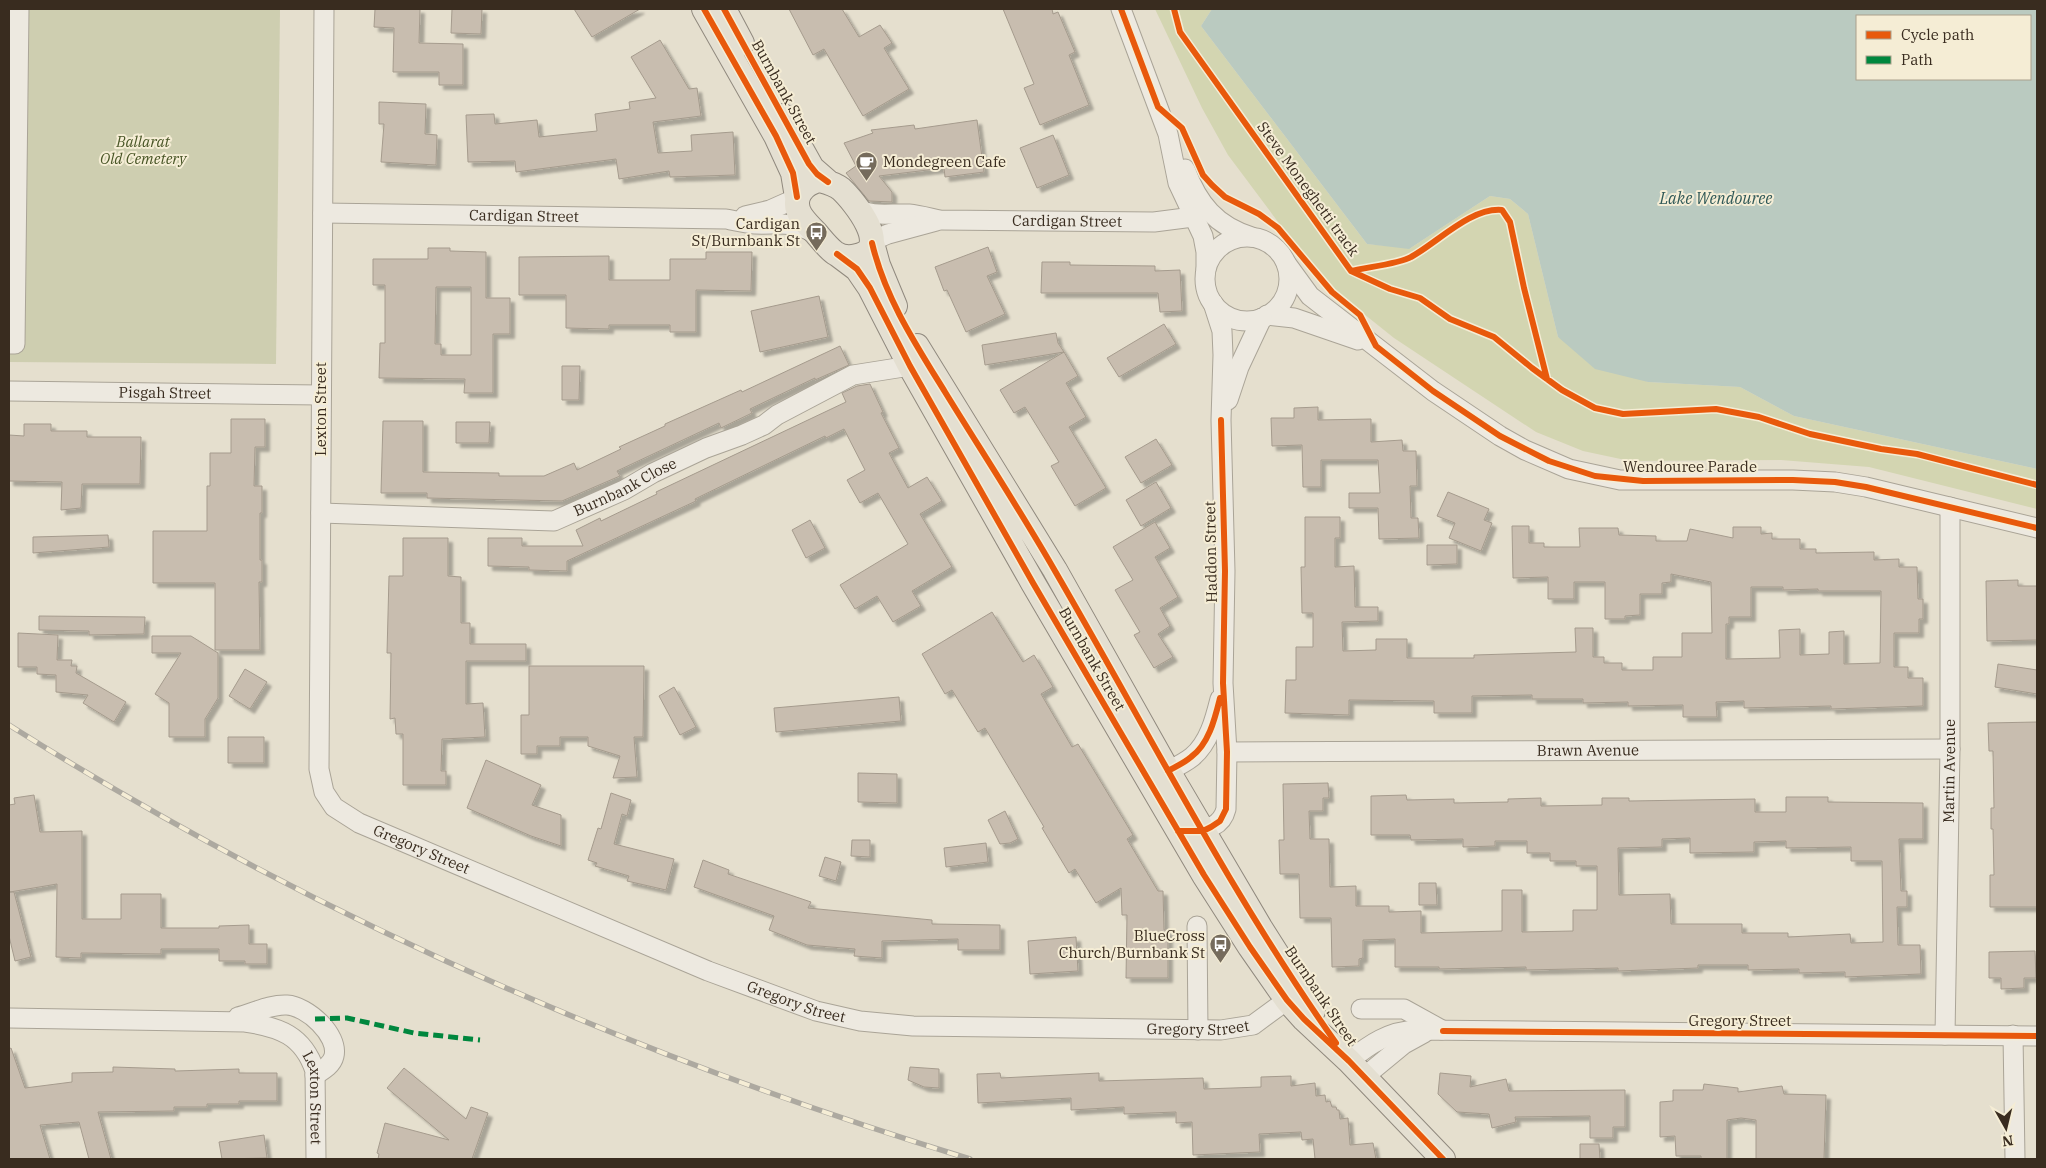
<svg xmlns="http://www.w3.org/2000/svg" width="2046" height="1168" viewBox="0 0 2046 1168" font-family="'IBM Plex Serif',serif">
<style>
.green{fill:#d3d5b1;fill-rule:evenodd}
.cemetery{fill:#ceceb0}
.water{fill:#bacac0;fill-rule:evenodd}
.building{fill:#c8bdaf;stroke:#a59b8d;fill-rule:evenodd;filter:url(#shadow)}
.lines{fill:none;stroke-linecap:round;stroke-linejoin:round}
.minor-casing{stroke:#aaa497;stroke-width:21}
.major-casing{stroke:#90897e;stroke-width:26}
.minor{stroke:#ede9e0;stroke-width:19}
.major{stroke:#e4dfd1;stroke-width:24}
.rail-casing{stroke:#ada9a0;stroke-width:5.5}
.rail{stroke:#f5edd5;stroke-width:4;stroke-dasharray:11;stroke-linecap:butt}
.quiet{stroke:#00873e;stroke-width:5;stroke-dasharray:10 5;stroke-linecap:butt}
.cycleway-casing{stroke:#f5edd5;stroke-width:9}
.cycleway{stroke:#e8590c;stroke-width:6}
.labels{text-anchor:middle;stroke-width:4;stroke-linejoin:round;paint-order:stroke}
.street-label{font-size:15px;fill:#392c1f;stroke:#f5edd5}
.park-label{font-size:15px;font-style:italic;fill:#485526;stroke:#f5edd5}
.poi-label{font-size:15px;fill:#392c1f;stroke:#f5edd5;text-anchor:end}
.water-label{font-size:16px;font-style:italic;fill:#2f5857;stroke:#f5edd5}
</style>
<defs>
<filter id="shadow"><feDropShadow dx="4.5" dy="4.5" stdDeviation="1" flood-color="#0004"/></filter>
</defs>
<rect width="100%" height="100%" fill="#e5dfce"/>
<path class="green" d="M1155,9h555l-301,240 81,-53 20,3 18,15 30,123 90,45 92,5 54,29 243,53v40l-168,-42 -88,-7 -151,1 -47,-10 -47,-19 -142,-94 -50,-40 -36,-36 -80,-107 -26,-47zM1212,9l177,237 -22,-2 -166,-218z"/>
<path class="cemetery" d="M9,9h271l-4,355 -267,-2z"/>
<path class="water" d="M1212,9h825v460l-243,-53 -54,-29 -92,-5 -53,-13 -37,-32 -30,-123 -18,-15 -20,-3 -81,53 -42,-5 -166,-218zM1857,16h173v63h-173z"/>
<path class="building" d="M375,9h45l-1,34 44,1v41h-24v-13h-46l1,-44 -20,-1z
M452,9h30l-1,25 -30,-1z
M574,9h66l-48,28z
M789,9h53l17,28 21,-12 12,18 -8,5 25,41 -46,27 -39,-67 -11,6z
M1003,9h49l1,5 5,-2 17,40 -6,3 20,50 -49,20 -16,-37 10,-4z
M660,40l29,49 8,-1 4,28 -48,6 5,31 34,-2 -1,-16 42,-3 2,43 -65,2 -1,-6 -50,8 -3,-20 -100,13 -1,-11 -47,1 -2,-47 28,-1 1,10 42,-4 2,17 58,-6 -2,-17 35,-5 -1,-7 27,-4 -25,-41z
M379,102l47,2 -1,30 12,1 -1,30 -55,-3 3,-38h-5z
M977,120l7,52 -39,5 -1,-9 -65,8 13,16v10l-23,-1 -23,-28 10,-7 -12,-23 29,-10 -2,-3 43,-5 1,4z
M1053,135l16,40 -32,13 -17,-40z
M988,247l9,25 -10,4 18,38 -39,18 -19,-42 -3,1 -9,-24z
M428,248h22v3l36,1v46h24v36h-17v59h-29l1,-14 -86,-1 1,-35h5v-58h-12v-26h55zM436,287h35v68h-30v-11h-6z
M706,252h46l-1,39 -55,-1v42h-26v-7h-61v4l-43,-1v-33h-47v-38l90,-1v24h61v-21h36z
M1042,262h28v3l85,1v5l25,-1 2,41 -22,1 -2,-19h-117z
M819,296l9,41 -68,15 -9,-41z
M1164,324l12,20 -57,33 -12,-19z
M1056,333l2,10 6,9 -79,13 -3,-20z
M840,346l9,19 -34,15v-2l-65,31 2,4 -31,15 -2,-5 -102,48 3,5 -58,25 -135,-3v-5h-46l2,-72h40v51l76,1v3h45l30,-13 3,7 44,-21 -2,-2 46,-21v-2l76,-34 1,2z
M1064,352l14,24 -12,7 20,34 -17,10 37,61 -31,18 -24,-40 8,-4 -34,-55 -11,6 -14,-23z
M562,366h18l-1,34h-17z
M870,384l13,28 -2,1 18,35 -10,5 19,35 19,-11 15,24 -22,13 32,53 -40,24 9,15 -28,16 -16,-26 -22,13 -15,-24 68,-41 -30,-51 -18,10 -13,-23 18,-10 -21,-41 -18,9 -1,-2 -93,45 -37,18 1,2 -129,60v10l-38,-1v-3l-41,-1v-28h34v8h61l-7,-16 24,-12 1,3 56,-27 -1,-2 190,-90 -4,-9 15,-7z
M1318,407v13l53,-1v23l31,-2 1,11h13l1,35h-7l1,32h7l1,20 -40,1 -1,-31h-29v-15h31l-2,-33h-57v27h-18l-1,-42 -30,1 -1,-28h23v-10z
M231,419h34v28h-10l-1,39h8v27h-2v47h2v22h-3l1,68h-45v-67h-62v-52h54v-45h3v-33h21z
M456,422h34l-1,21h-33z
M24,424h27v7h36v6h54l-1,47h-58l-1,24 -20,2 1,-28 -53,-1v-46l15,1z
M1156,439l16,26 -31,18 -16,-26z
M1156,482l15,26 -30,18 -15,-26z
M1448,492l41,17 -5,11 8,3 -11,28 -32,-13 6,-15 -18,-7z
M1305,517h35v21h-5v29l19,-1 1,41h23v14l-36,1 1,29 33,-1v-11h31v19h67v-3l102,-3 -1,-24h18v29h11v6h18v7h31v-13h29v-24h30l-1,-51 -40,-8v8l-9,1v11h-22v21l-15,1v3h-20v-37h-31v17h-26v-22l-35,1 -1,-52h17v17h15v4h36l-1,-19h39l1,7 37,1v5h31l3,-12 43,9v-11h28v7l11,-1v6h28v10h16v4l58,-1v8l25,-1v8h18l1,32h5v20h-4v14h-25v34h14v11h15v28l-92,3v-3l-87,2v-7l-28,1 1,15h-34v-12l-55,1v-4l-45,1v-4h-51v-4l-60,1v17h-38v-12l-85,-1v15l-64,-2 1,-33h10v-33h17v-34h-11l-1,-46h4zM1751,587h32v3l35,-1v2h63l-1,72 -36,1v-33l-15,1v22l-29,1v-26l-21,1 1,28 -54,1v-35h3v-7h22z
M810,520l15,28 -19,10 -14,-28z
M1155,522l15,26 -15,9 23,40 -18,11 10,18 -12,8 15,23 -19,11 -20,-33 6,-3 -25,-42 18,-10 -20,-33z
M108,535l1,12 -76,6v-16z
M403,538h45v38l13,1v46h9v21h56v17h-60v43l17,-1 2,34 -43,2 -1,32h5v14h-43v-51h-7l-1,-16 -5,1 1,-66h-4l2,-77h14z
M1427,545h30v19l-30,1z
M2018,580v6h19v54l-50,1 -1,-60z
M992,612l31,50 11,-7 19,32 -12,7 31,53 6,-3 55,91 -6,4 31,52h5l1,39h4v48h-42l1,-63h-5l-1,-27 -25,15 -21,-34 -6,4 -27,-45 2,-1 -59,-99 -7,4 -26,-42 -7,4 -23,-40z
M39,616l106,1 -1,17 -55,1v-4l-50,-1z
M18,633l40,2 -1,25h15l-1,6h6l-1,7 50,29 -12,20 -31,-19 5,-8 -32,-3v-17l-19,-1v-7h-19z
M152,636h39l27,17v45l-13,21v18h-36v-34l-14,-9 26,-41h-29z
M1998,664l39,6v24l-42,-7z
M529,666h115l-1,71h-9l3,40 -24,1 7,-22 -32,-10v-9h-28v9h-23v8h-16v-39h8z
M245,669l22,13 -17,27 -21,-13z
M674,687l22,40 -16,8 -21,-39z
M899,697l2,24 -125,11 -2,-24z
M2037,722v185h-47v-32h4l-1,-46h-2v-21h3l-1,-57h-4l-1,-28z
M228,737h36v26h-36z
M486,760l55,25 -9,20 29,10v31l-30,-10 -64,-28z
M858,773l39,1v29l-39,-1z
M1328,783l1,15h-6v13h-14l1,28h19l1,48 26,-1v20h33v6l32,-1v22l81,-2v-41h20v42l51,-1v-21h24v-44h-21v-5h-26v-8h-23v-12h-32v5l-32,1v-8l-52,1 -1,-5h-39v-39l35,-1 1,5 47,-1v4l54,-1v-3l33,-1v8l61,-1v-7h27v3l126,-2v13h31v-15h42v5l95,1v36h-24l2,52h6v16h-10l1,38h22l1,29 -76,3v-5l-46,1v-4l-51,1v-5h-50v3l-80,3v-3l-92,2v-3l-87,2v-2h-44v-28l-32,1v18l-4,1v7l-27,1 -1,-49h-31l-1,-44h-19l-1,-34h5l-1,-56zM1690,838v15l64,-1v-10l32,-1v7l65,-1v14h31l1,81 -32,1 -1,-9 -62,3v-4h-46v-9h-71l-1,-30 -51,1 -1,-47 44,-1v-8z
M611,793l20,7 -4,16 -5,-2 -8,30 60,15 -8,31 -39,-9 2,-5 -34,-10 2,-3 -9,-3 10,-32 3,1z
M34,795l6,37 42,-1v88h39v-25h40v34h58v-2l30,-1v19h18v20h-22v-3h-26v-12h-58v5l-80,-1v5l-25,-1 1,-73 -47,8h4l17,65 -16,4 -6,-25v-131l6,-1 -1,-6z
M1005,811l13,28 -8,4 -10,1 -12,-24z
M852,840h18v17l-19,-1z
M986,843l2,19 -42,5 -2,-19z
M825,857l16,5 -5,19 -17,-5z
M703,860l26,10 -1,4 83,28 -3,6 124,12v4l68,1v25h-42v-11l-76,2v17l-28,-2 1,-7 -48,-4 -38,-15 5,-14 -80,-29z
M1419,883h17l1,22h-18z
M1076,937l2,34 -48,3 -2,-33z
M2035,951l1,27h-12v10l-23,1v-11h-12v-26z
M11,1048l14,40 47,-6v-9l41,-1v-5l62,2v2l64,-2v4h38v28h-38v3h-32v3h-33v4l-76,1 13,47h-22l-10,-37 -39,3 10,34h-41v-110z
M910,1067l29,2v19l-15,-1 -16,-7z
M404,1068l62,51 5,-12 17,6 -16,46h-94l1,-5 -2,-1 8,-30 64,17 -62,-52z
M1000,1073l1,5 98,-5v8l104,-3 1,11 57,-2v-10l30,-1v10l24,-3 1,13 9,-1 1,7 4,-1 2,6h4l1,3h2l1,9 8,-1 2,27 23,-2 3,16h-61l-2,-20 -11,1 -1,-8 -42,2 1,18 -67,3 -1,-33 -16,1v-11l-52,2v-7l-53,3v-12l-93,5 -1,-29z
M1440,1073l31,3 -1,11 36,-8 3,12 116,-1v37h-12v11h-23v-22l-75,1 1,5 -24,6 -3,-14 -32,-2 -19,-18z
M1704,1084l34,4v4l44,-6 2,8 42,1 -2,64h-68v-39l-15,-2 -14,2v39h-26v-3h-25l-1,-20 -15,1v-35l13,-1v-11h30z
M264,1135l3,23 -45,1 -3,-17z
M1580,1144h19l1,15h-20z"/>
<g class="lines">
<defs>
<g id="minor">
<path id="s1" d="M324,9l-5,760 5,23 10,15 25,16 349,148 108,40 44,10 53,5 308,4 32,-5 34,-25"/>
<path d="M1121,9l47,125 10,49 25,53 3,16v17"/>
<path d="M1185,169c13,35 31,57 67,68"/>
<path id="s2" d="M855,207c17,11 34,6 54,7 10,1 21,4 31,6l214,2 39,-5"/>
<path id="s3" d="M323,213l403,6c10,2 19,4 29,5 25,1 34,-4 59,9"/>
<path d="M745,216l25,-6 27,-12"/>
<circle cx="1247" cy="279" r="42"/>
<path d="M872,241l16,-7 48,-13"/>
<path d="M1286,263l24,33 123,95 67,45 25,14 44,19 51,11h173l42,2 31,5 171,41"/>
<path d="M1267,315l27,3 64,22"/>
<path d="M9,344h6l4,-335"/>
<path id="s4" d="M9,391l312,4"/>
<path d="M1228,400l11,-33 23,-49"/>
<path id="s5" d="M321,513l233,8 70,-31 29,-17 53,-25 36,-13 22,-10 13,-10 76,-40 57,-9"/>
<path id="s6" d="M1227,752l723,-3"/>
<path d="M1157,777c12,-7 25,-12 35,-20 17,-14 23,-38 28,-58"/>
<path d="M1190,831c16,0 32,-5 36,-22l1,-57 -4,-69 2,-112 -4,-151 2,-65 -1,-24 -9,-28"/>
<path d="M1197,926l1,104"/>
<path d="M1361,1009h43l38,21"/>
<path d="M238,1017c15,-4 33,-13 49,-12 20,1 52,30 47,51 -2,9 -11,14 -19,19"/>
<path id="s7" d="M9,1018l236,4c34,5 58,13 70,49l1,88"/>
<path id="s8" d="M1945,1035l5,-286v-242"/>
<path d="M2013,1035l2,124"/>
<path d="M1349,1061c21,-17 40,-30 68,-31l620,6"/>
<path d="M1364,1077l40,-33 20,-11"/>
</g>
<path id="major" d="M704,9l72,127 17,37 4,24
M724,9l18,34
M783,116l29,52 16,14
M820,180c7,2 15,4 21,9 13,12 52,60 16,67 -7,2 -16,1 -22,-3 -7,-5 -13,-13 -19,-20 -5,-5 -11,-11 -15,-17 -11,-17 2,-33 19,-36z
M872,243l6,22 17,41
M837,254l20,15 13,19 40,78 123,217 171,292 46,72 37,53 17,19 45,42 94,98
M917,346l138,224 113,201 93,158 52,82"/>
</defs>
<use href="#minor" class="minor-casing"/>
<use href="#major" class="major-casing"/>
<use href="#minor" class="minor"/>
<use href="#major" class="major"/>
<defs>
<path id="rail" d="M9,725c298,188 623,331 961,434"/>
</defs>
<use href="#rail" class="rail-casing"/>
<use href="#rail" class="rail"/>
<path class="quiet" d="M315,1019l32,-1 67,15 66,7"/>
<defs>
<path id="cycleway" d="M704,9l72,127 17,37 4,24
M724,9l85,155 8,10 11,8
M1121,9l37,98 24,21 21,47 9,10 13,12 34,17 19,14 54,64 28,23 16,31 57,45 67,45 49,25 46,15 48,5 150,-1 42,2 31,5 171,41
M1174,9l6,23 171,239 39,18 30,9 30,21 44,18 38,31 30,22 33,18 28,6 93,-5 43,8 51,17 71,15 36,5 120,31
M872,243c13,55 44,102 73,149 37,60 75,118 110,179 92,158 175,322 281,472
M837,254l20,15 13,19 40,78 123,217 171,292 46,72 37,53 17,19 45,42 94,98
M1351,271c16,-4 48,-7 60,-14 26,-14 60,-50 91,-47l8,12 14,66 23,91
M1168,771c7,-4 16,-8 23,-14 18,-13 24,-39 29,-59
M1178,831h25l8,-4 9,-6 6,-12 1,-57 -4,-69 2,-112 -4,-151
M1443,1031l594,5"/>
</defs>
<use href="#cycleway" class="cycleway-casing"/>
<use href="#cycleway" class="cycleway"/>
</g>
<defs>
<symbol id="cafe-pin" viewBox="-11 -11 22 30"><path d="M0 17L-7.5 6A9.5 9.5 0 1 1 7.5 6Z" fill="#756b5c" stroke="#f5edd5"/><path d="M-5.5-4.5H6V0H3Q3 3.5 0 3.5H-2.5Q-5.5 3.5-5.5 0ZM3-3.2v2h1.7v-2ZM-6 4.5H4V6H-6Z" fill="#fff"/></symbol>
<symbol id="bus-pin" viewBox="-11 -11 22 30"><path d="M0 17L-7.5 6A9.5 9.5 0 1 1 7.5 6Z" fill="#756b5c" stroke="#f5edd5"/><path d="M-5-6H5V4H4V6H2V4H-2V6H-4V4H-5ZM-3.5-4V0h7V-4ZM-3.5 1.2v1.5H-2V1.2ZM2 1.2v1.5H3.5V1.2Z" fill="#fff"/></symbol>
</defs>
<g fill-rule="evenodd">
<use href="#cafe-pin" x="854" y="150" width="25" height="34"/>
<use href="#bus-pin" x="804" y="220" width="25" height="34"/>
<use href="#bus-pin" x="1208" y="932" width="25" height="34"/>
</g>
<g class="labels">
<g class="street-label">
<text transform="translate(784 92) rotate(61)" y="5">Burnbank Street</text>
<text transform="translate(1308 189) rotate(54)" y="5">Steve Moneghetti track</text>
<text dy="5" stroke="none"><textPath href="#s3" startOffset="201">Cardigan Street</textPath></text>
<text dy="5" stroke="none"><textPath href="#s2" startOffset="214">Cardigan Street</textPath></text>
<text dy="5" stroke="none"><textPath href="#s4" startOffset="156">Pisgah Street</textPath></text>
<text transform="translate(321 409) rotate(-90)" y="5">Lexton Street</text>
<text x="1690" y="472">Wendouree Parade</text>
<text dy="5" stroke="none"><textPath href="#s5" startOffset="312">Burnbank Close</textPath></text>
<text transform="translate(1211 552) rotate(-91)" y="5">Haddon Street</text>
<text transform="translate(1092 659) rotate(60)" y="5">Burnbank Street</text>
<text dy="5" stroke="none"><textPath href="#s6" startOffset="361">Brawn Avenue</textPath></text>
<text dy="5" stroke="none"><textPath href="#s8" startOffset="264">Martin Avenue</textPath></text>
<text dy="5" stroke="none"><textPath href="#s1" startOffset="899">Gregory Street</textPath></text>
<text transform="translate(1321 996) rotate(56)" y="5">Burnbank Street</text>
<text dy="5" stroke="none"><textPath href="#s1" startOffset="1304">Gregory Street</textPath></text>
<text x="1740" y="1026">Gregory Street</text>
<text dy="5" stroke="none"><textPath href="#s1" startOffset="1709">Gregory Street</textPath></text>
<text dy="5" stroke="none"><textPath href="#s7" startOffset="354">Lexton Street</textPath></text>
</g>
<g class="park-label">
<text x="143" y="147">Ballarat<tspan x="143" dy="17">Old Cemetery</tspan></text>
</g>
<g class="poi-label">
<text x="883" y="167" text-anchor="start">Mondegreen Cafe</text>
<text x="800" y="229">Cardigan<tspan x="800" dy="17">St/Burnbank St</tspan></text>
<text x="1205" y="941">BlueCross<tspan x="1205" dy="17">Church/Burnbank St</tspan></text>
</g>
<g class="water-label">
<text x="1716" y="204">Lake Wendouree</text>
</g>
</g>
<rect width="2046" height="1168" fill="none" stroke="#392c1f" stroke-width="20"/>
<rect x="1856" y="15" width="175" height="65" fill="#f5edd5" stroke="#aaa08c"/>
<rect x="1866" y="31" width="25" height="8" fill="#e8590c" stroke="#aaa08c"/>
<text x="1901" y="40" font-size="15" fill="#392c1f">Cycle path</text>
<rect x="1866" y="56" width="25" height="8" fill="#00873e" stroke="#aaa08c"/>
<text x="1901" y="65" font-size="15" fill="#392c1f">Path</text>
<g transform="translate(2006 1128) rotate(172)" stroke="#f5edd5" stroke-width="4" paint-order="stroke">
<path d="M0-4L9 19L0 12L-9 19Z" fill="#392c1f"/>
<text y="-8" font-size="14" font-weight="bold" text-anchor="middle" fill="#392c1f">N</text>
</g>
</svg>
